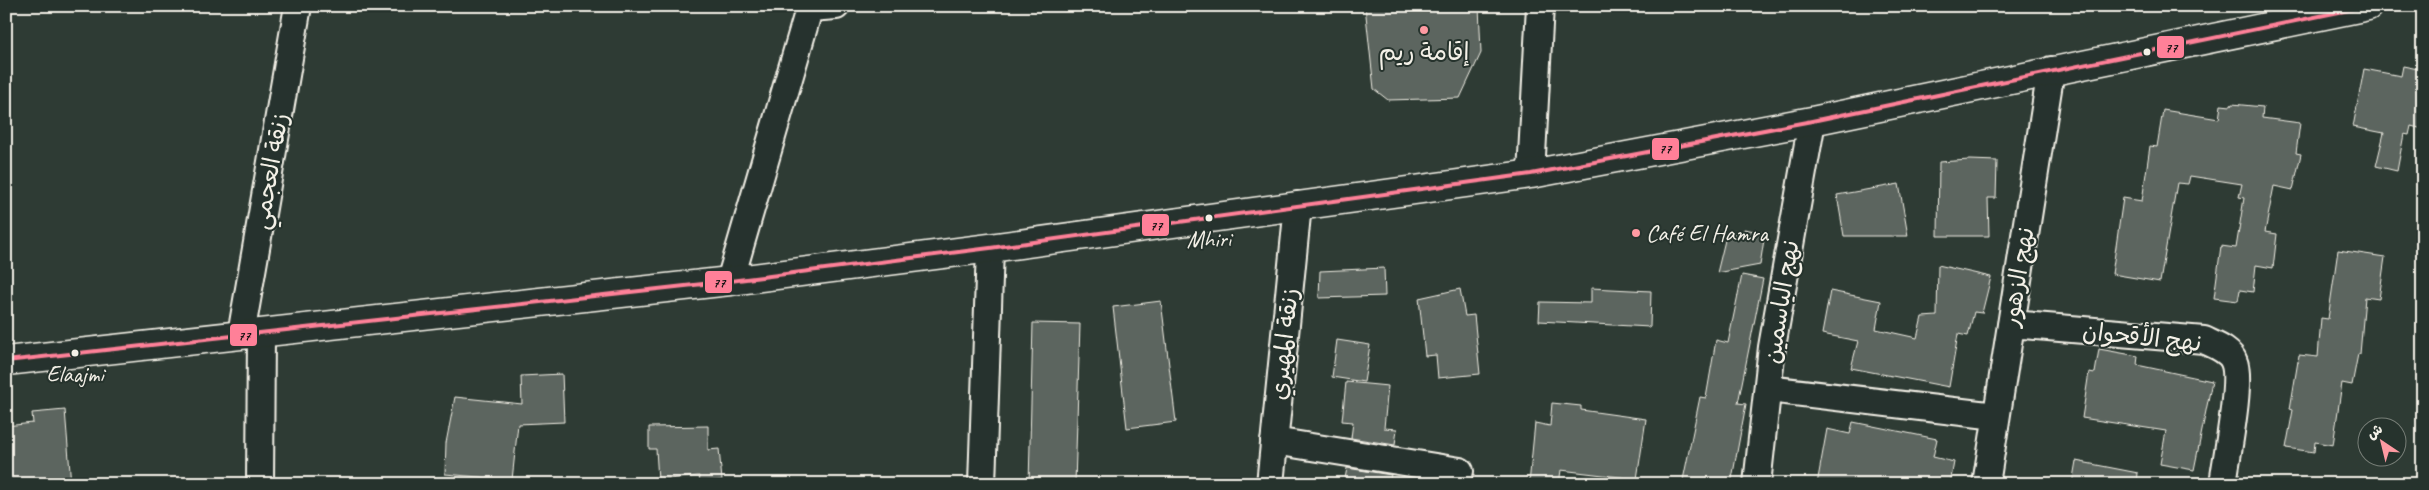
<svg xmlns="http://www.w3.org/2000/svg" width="2429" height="490" viewBox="0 0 2429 490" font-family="Caveat,'Playpen Sans Arabic',sans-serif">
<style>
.building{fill:#5c655e;stroke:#f4f1e8}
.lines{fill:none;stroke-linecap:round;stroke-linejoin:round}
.street-casing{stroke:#f4f1e8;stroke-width:30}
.primary-casing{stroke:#f4f1e8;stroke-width:31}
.street{stroke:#26332d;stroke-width:26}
.primary{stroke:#26332d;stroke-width:28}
.bus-1-casing{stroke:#26332d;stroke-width:8}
.bus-1{stroke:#ff8098;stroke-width:4}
.poi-dot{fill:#ff9aa2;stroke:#26332d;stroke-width:2}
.bus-dot{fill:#f4f1e8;stroke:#26332d;stroke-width:2}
.labels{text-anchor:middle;stroke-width:4;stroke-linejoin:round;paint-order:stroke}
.bus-label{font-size:23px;fill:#f4f1e8;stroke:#26332d}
.poi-label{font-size:24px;fill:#f4f1e8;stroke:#26332d}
.street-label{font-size:24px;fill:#f4f1e8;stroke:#26332d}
.line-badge{stroke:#26332d;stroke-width:2}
.pale-badge-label{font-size:14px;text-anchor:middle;font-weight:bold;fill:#111}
</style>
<rect width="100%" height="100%" fill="#2e3b34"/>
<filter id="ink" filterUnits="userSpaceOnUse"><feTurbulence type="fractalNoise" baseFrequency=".02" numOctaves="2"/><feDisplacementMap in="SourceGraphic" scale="10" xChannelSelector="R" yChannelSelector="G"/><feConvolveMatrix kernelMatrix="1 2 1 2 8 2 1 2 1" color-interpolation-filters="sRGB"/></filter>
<g filter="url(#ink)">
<path class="building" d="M1365,6h114l2,47 -21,45 -72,2 -14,-11z
M2403,66l20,4v59l-12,-3 -2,9 -5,-1 -7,37 -21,-5 8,-33 -31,-6 11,-58 37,7z
M2232,104l31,3 -1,11 38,5 -4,30 5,1 -8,36 -19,-4 -9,46 12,2 -4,34 -17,-3 -3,27 -13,-2 -2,11 -24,-3 7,-52 15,2 8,-50 -5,-1 3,-13 -52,-8 -2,8 -11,-1 -17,99 -48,-8 11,-76 19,3 8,-55 7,1 6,-37 56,9 2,-14 10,1z
M1970,160l27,1 -1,37h-8l1,38h-51l1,-74z
M1899,184l9,52h-64l-7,-41z
M1744,229l21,4 -5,32 -43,8 10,-41 16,4z
M2338,250l47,7 -6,42 -14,-2 -5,57h-2l-6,31 -10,-2 -9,62 -18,-3 -1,10 -28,-4 7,-38 -3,-1 9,-54 19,2 3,-39 7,1z
M1938,265l53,12 -9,36 -8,-1 -6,24 -10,-2 -9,53 -98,-19 7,-27 -36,-7 8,-43 51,10 -5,28 41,9 5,-21 15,-1z
M1384,268l1,28 -66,2 1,-27z
M1742,275l21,4 -25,124 8,1 -15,80h-27l-21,-4 17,-83 6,1 10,-58 12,3z
M1591,288l60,3 -1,36 -111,-6 1,-19 51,1z
M1460,289l5,27 9,-1 6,59 -42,4 -2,-23 -11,1 -6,-58z
M1161,301l15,121 -49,6 -14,-121z
M1033,323l47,1 -5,160h-46z
M1337,340l33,5 -6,37 -32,-5z
M2099,349l39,7 -1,9 75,16 -18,89 -34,-6 6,-33 -84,-13 7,-46 6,1z
M562,374l2,48 -46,2 -6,56 -67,-6 1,-31 9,-46 67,7 -1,-28z
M1346,382l42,4 -4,42 13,1 -2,16 -44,-7 2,-16 -11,-1z
M1552,403l29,3v4l65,9 -9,60 -76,-9 -2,14h-30l6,-61 15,3z
M65,410l6,74h-65v-58l27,-3 -1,-10z
M1853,422l84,17 -4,18 21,5 -4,22h-133l10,-55 23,5z
M708,426v24l11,-1 3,31 -22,2 -1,-6 -41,4 -2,-31h-7v-22z
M2076,461l62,12 -1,11h-65z
M1347,468l44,7 -2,9h-45z"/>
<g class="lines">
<defs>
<path id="street" d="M810,8l26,-2
M1531,174l9,-168
M730,281l80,-275
M2011,324l193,16c10,5 26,10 30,22 8,19 -8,97 -11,122
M241,335l57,-329
M1768,389l228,27
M1274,441l186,30
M260,484l1,-150
M982,484l8,-236
M1270,484l28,-279
M1757,484l15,-137 40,-226
M1986,484l65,-414"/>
<path id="primary" d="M6,361l724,-80 260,-33 541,-74 281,-53 556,-115"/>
</defs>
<use href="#street" class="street-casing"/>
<use href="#primary" class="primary-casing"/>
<use href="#street" class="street"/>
<use href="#primary" class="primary"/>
<defs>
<path id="bus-1" d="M6,361l724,-80 260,-33 541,-74 281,-53 556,-115"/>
</defs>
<use href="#bus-1" class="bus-1-casing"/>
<use href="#bus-1" class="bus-1"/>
</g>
</g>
<g class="poi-dot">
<circle cx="1424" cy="30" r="5"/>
<circle cx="1636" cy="233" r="5"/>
</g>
<g class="bus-dot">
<circle cx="2147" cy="52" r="4.5"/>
<circle cx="1209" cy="218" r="4.5"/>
<circle cx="75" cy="353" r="4.5"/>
</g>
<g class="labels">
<g class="bus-label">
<text x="1209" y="247">Mhiri</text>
<text x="75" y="382">Elaajmi</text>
</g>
<g class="poi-label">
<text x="1424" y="60">إقامة ريم</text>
<text x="1646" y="241" text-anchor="start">Café El Hamra</text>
</g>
<g class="street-label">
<text transform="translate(270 171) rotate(-80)" y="8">زنقة العجمي</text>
<text transform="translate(2018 277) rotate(-81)" y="8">نهج الزهور</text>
<text transform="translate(1781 302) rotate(-81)" y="8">نهج الياسمين</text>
<text transform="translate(2142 337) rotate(6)" y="8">نهج الأقحوان</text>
<text transform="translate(1284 344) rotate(-84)" y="8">زنقة المهيري</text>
</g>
</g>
<g class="line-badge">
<rect x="2156" y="35" width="29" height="24" rx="5" fill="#ff8098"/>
<rect x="1651" y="137" width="29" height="24" rx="5" fill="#ff8098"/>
<rect x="1141" y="213" width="29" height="24" rx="5" fill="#ff8098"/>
<rect x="704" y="270" width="29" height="24" rx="5" fill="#ff8098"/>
<rect x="229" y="323" width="29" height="24" rx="5" fill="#ff8098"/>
</g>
<g class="pale-badge-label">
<text x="2171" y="52">77</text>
<text x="1665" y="153">77</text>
<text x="1156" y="230">77</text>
<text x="719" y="287">77</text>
<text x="244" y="340">77</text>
</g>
<rect width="2429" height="490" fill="none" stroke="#26332d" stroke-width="25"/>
<rect x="12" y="12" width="2404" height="465" fill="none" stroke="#f4f1e8" stroke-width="2" filter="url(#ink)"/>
<g transform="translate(2382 442) rotate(325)"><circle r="24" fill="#26332d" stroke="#787f78"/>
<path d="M0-4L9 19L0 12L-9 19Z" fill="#ff9aa2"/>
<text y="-8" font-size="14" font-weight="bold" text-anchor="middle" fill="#f4f1e8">ش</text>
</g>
</svg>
